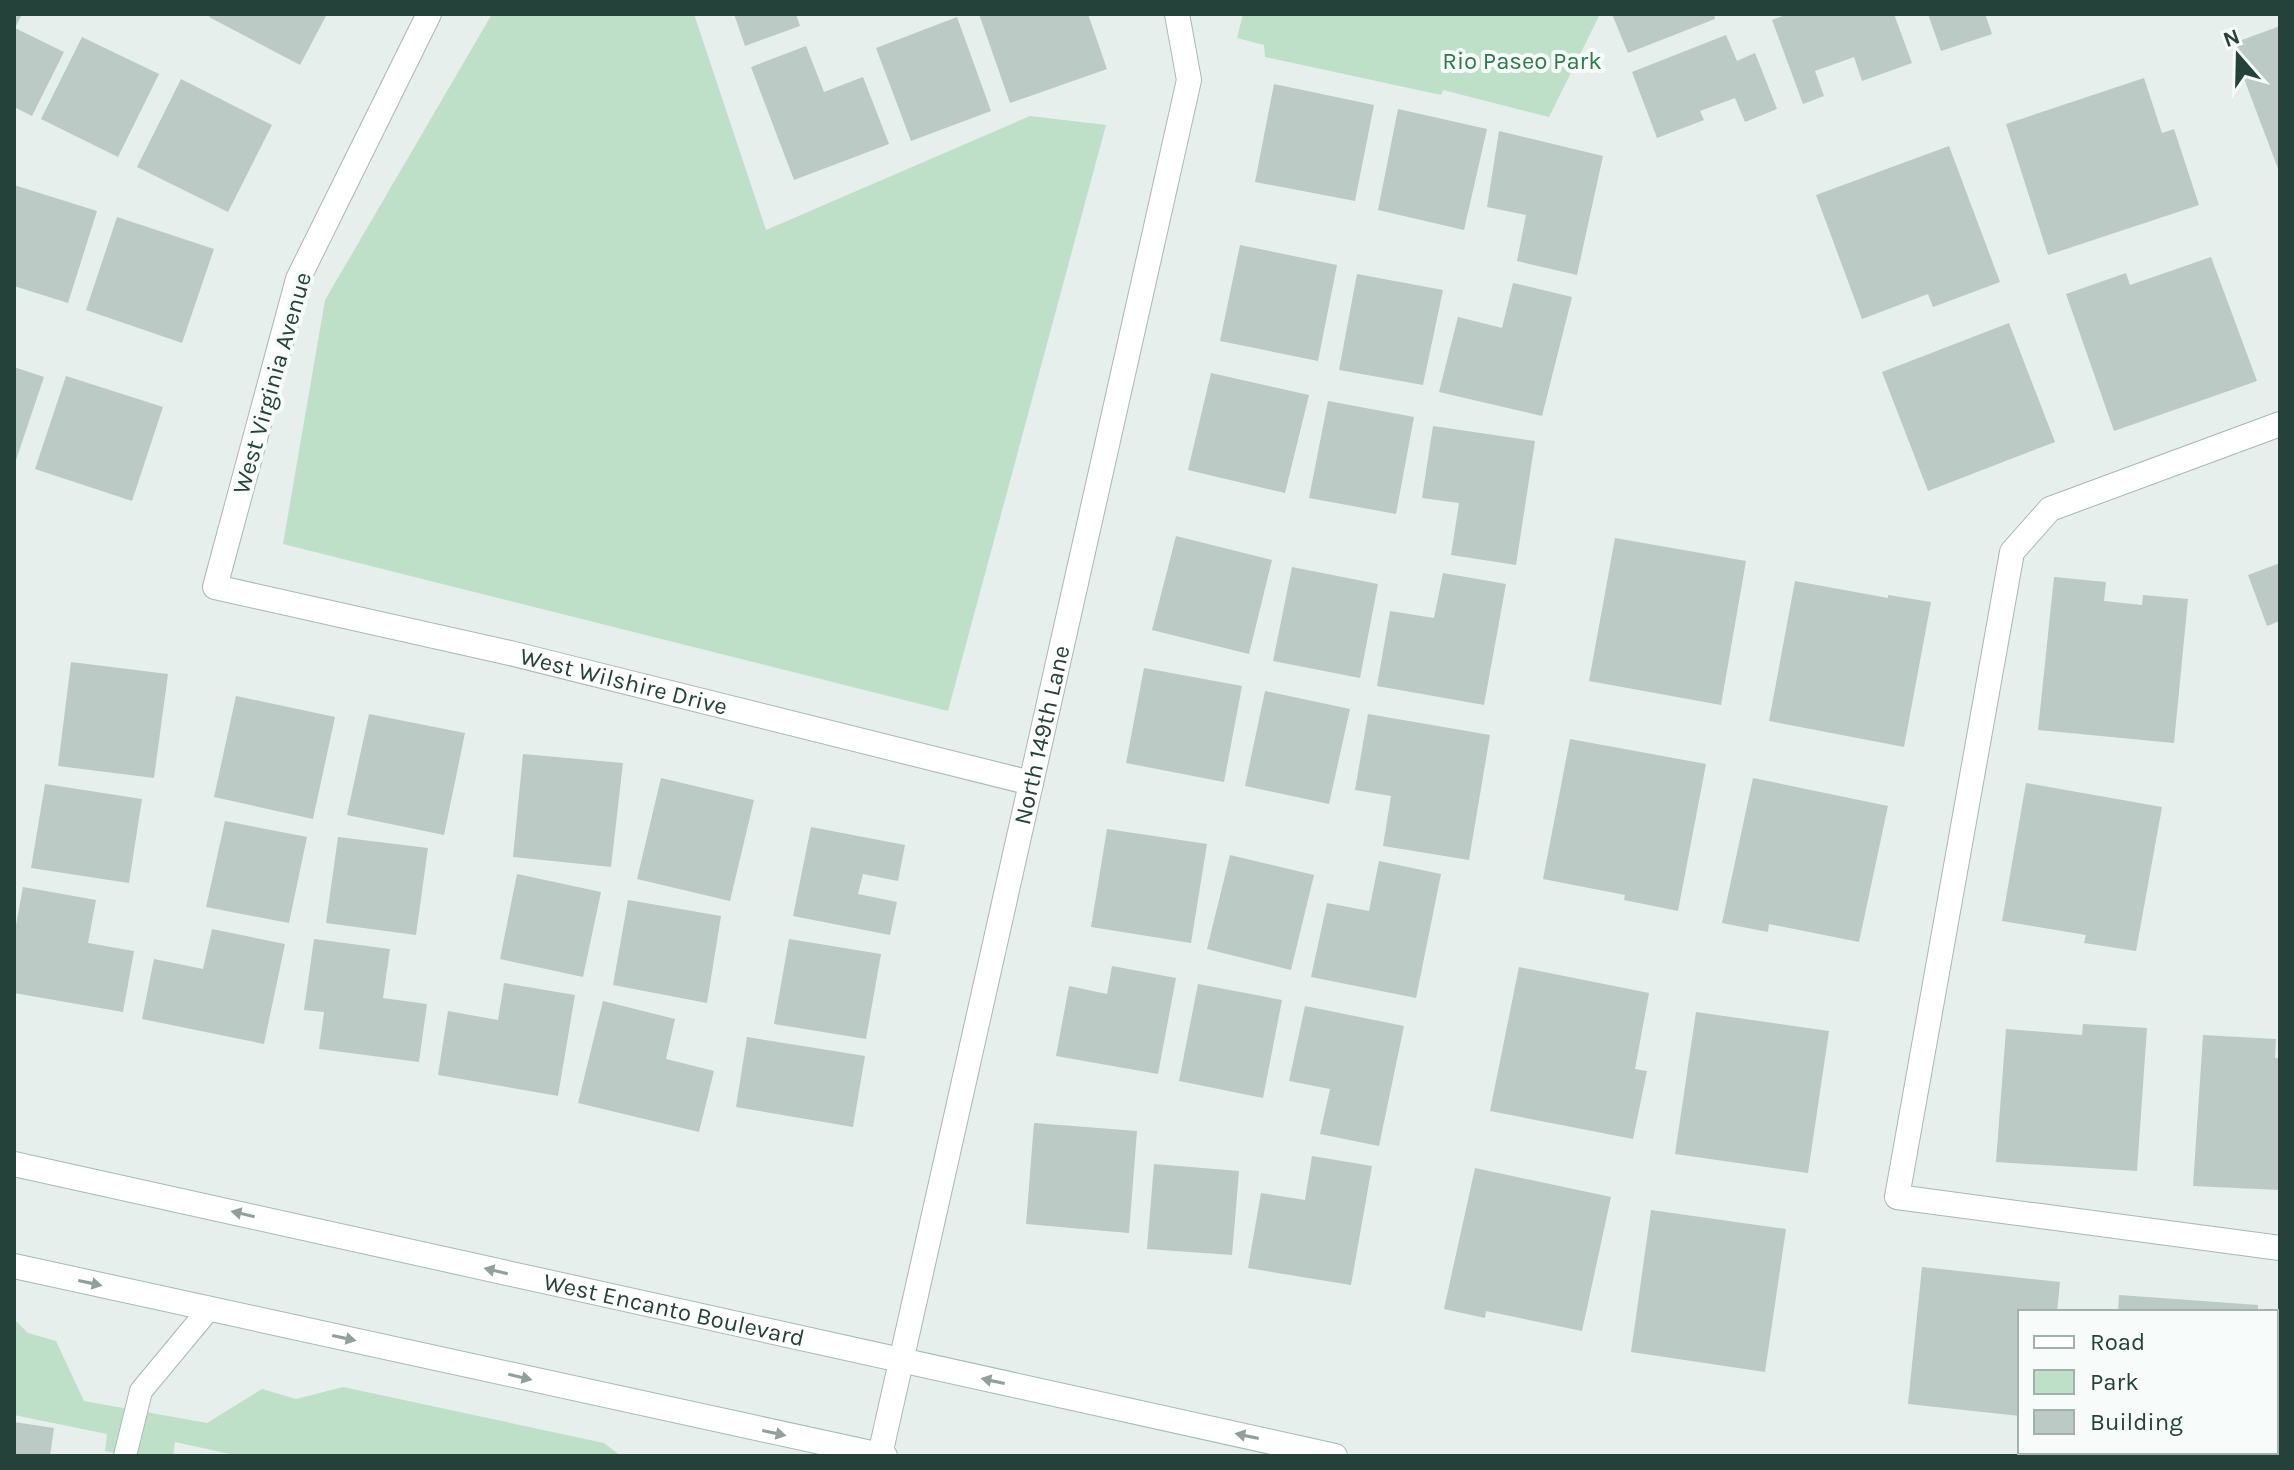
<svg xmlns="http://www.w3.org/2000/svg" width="2294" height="1470" viewBox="0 0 2294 1470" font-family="Karla,sans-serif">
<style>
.green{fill:#bfe0c8}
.building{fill:#bbcac4}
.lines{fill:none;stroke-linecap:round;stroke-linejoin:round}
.service-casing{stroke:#a8b8b2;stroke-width:24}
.minor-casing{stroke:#a8b8b2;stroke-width:26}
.secondary-casing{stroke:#a4bbb3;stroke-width:26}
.service{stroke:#fff;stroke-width:22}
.minor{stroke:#fff;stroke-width:24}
.secondary{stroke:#fff;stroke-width:24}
.oneway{fill:#92a09c}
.labels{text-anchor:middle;stroke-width:8;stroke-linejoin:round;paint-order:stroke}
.park-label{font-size:24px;fill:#2d7a4b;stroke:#f7fbf9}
.street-label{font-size:24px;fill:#24423a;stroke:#f7fbf9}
</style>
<rect width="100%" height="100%" fill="#e6efeb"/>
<path class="green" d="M492,14h202l72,216 264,-114 76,9 -158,586 -665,-167 42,-244z
M1243,14h357l-51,103 -106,-27 -2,5 -176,-38 -1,-12 -27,-7z
M14,1319l14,14 28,8 28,60 123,22 55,-34 34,10 47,-12 261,56 17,13h-382l-64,-14 -2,14h-44l-24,-5 2,-17 -93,-19z"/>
<path class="building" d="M14,14h8l-7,14 49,24 -32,64 -18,-9z
M211,14h116l-27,51 -91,-48z
M734,14h62l4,12 -55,20z
M979,14h109l19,55 -97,34z
M1612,14h102l1,5 -87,34z
M1788,14h106l18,49 -50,18 -8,-24 -39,14 9,25 -21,8 -31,-84z
M1928,14h57l7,20 -51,17z
M957,17l34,94 -80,30 -35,-93z
M2280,26v148l-49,-130z
M1726,35l11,26 18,-8 22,56 -32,13 -10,-24 -35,13 4,9 -47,18 -25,-66z
M82,37l77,37 -41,83 -77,-38z
M806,46l18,46 39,-15 26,67 -95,36 -43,-113z
M2144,78l18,55 12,-4 25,76 -151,50 -42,-131z
M181,79l91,46 -44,87 -91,-45z
M1274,84l100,21 -19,96 -100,-19z
M1398,109l89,20 -23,101 -86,-20z
M1499,131l104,25 -26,119 -60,-14 9,-46 -39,-8z
M1949,146l51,136 -67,25 -5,-13 -66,25 -46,-124z
M14,185l83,26 -29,92 -54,-17z
M117,217l97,32 -32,94 -96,-33z
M1240,245l97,20 -19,96 -98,-20z
M2211,257l46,124 -143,50 -48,-137 60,-21 4,12z
M1357,274l86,16 -20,95 -84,-15z
M1513,283l59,14 -30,119 -103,-24 19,-75 44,11z
M2009,323l46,119 -127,49 -46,-119z
M14,367l30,10 -29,86h-1z
M1211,373l98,22 -24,98 -97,-23z
M66,376l97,31 -31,94 -97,-32z
M1328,401l86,16 -18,97 -87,-16z
M1433,426l102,15 -19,124 -65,-10 8,-52 -37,-5z
M1176,536l96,24 -23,94 -97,-24z
M1615,538l131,23 -25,144 -132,-24z
M2280,563v58l-13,5 -19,-51z
M1292,567l86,17 -18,94 -87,-17z
M1443,573l63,11 -22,121 -107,-19 13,-75 44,7z
M2054,577l52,5 -2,19 38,4 1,-10 45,4 -14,144 -136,-13z
M1795,581l93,17v-3l43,7 -27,145 -135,-26z
M71,662l97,12 -14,104 -96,-12z
M1144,668l98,18 -18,96 -98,-19z
M1265,691l85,18 -21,95 -84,-18z
M236,696l99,21 -22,102 -99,-22z
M369,714l96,19 -21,102 -97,-20z
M1368,714l122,21 -21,125 -86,-14 8,-50 -36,-6z
M1570,739l136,25 -28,147 -54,-11 1,-5 -82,-16z
M523,754l100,9 -12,104 -98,-10z
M661,778l93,22 -24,101 -93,-22z
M1753,778l135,28 -29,136 -90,-18 -1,8 -46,-9z
M2026,783l136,24 -26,144 -52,-8 2,-8 -84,-14z
M45,784l97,15 -13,84 -98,-15z
M225,821l82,16 -18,86 -83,-16z
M811,827l94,18 -7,36 -35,-7 -5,20 39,8 -7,33 -97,-19z
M1107,829l100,15 -16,99 -100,-16z
M338,837l90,11 -12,87 -90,-12z
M1230,855l84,20 -23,95 -84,-21z
M1379,861l62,13 -25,124 -105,-21 16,-74 42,8z
M517,874l84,18 -18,85 -83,-18z
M23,887l73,13 -8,43 46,8 -11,61 -109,-19v-57z
M628,900l93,16 -14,87 -94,-18z
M212,929l73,15 -21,100 -122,-25 12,-60 49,10z
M314,939l76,10 -7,49 44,6 -8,58 -100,-13 5,-37 -20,-2z
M789,939l92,15 -15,85 -92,-15z
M1112,966l64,12 -18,96 -102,-18 13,-70 38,8z
M1519,967l130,26 -14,76 12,2 -14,68 -143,-28z
M504,983l71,12 -17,101 -120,-21 10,-64 50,9z
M1198,984l84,16 -19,98 -84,-17z
M603,1001l72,18 -9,40 48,12 -15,61 -121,-29z
M1305,1006l99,20 -25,120 -59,-12 10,-45 -41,-8z
M1696,1012l133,19 -21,142 -133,-19z
M2083,1024l64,4 -10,143 -141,-9 10,-133 76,6z
M2203,1035l73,4 -1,19h5v132l-87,-4z
M747,1037l118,19 -12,71 -117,-20z
M1034,1123l103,8 -8,102 -103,-9z
M1312,1156l60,10 -21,119 -103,-17 13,-75 44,7z
M1154,1164l85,7 -7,84 -85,-6z
M1475,1168l136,29 -29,134 -96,-20 -1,7 -41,-9z
M1651,1210l135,19 -21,143 -134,-20z
M1922,1267l138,15 -3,30h-37v104l-112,-12z
M2119,1295l139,10v7h-140z
M14,1422l40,6 -4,28h-36z"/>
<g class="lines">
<defs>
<path id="service" d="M125,1456l16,-65 68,-82"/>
<g id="minor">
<path id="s1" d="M429,14l-131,265 -83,308 295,66 521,130"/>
<path d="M2280,424l-230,85 -38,43 -115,645 383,51"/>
<path id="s2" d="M880,1455l309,-1375 -12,-66"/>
</g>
<g id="secondary">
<path id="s3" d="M14,1164l1321,292"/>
<path d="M14,1266l871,190"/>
</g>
</defs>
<use href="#service" class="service-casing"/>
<use href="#minor" class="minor-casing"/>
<use href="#secondary" class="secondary-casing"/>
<use href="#service" class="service"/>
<use href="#minor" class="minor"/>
<use href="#secondary" class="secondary"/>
</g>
<defs><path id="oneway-solid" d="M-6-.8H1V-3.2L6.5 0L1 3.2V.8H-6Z" transform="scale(2)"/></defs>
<g class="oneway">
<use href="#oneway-solid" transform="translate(243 1214) rotate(-167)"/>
<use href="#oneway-solid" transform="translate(496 1271) rotate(-167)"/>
<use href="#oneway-solid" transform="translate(90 1283) rotate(12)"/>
<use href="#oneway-solid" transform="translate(344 1338) rotate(12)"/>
<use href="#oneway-solid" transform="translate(520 1377) rotate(13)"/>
<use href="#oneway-solid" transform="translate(993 1381) rotate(-168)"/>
<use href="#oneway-solid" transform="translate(774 1433) rotate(12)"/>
<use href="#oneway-solid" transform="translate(1247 1436) rotate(-168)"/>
</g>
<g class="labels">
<g class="park-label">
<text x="1522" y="69">Rio Paseo Park</text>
</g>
<g class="street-label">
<text transform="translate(272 383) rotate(-74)" y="8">West Virginia Avenue</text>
<text dy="8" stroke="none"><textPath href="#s1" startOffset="1034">West Wilshire Drive</textPath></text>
<text dy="8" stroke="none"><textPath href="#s2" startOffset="738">North 149th Lane</textPath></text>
<text dy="8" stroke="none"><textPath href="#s3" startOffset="676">West Encanto Boulevard</textPath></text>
</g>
</g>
<rect width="2294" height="1470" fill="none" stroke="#24423a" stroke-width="32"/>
<rect x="2018" y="1310" width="260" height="144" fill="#f7fbf9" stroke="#a3b1ad" stroke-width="2"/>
<rect x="2034" y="1336" width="40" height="12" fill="#ffffff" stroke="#a3b1ad" stroke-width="2"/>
<text x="2090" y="1350" font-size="24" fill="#24423a">Road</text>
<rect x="2034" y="1370" width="40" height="24" fill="#bfe0c8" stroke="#a3b1ad" stroke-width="2"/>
<text x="2090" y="1390" font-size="24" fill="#24423a">Park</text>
<rect x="2034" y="1410" width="40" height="24" fill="#bbcac4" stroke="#a3b1ad" stroke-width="2"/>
<text x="2090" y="1430" font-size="24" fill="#24423a">Building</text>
<g transform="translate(2238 56) rotate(340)" stroke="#f7fbf9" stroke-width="6" paint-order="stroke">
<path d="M0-6L14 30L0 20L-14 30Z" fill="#24423a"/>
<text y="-12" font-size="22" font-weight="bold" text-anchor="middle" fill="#24423a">N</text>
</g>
</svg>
